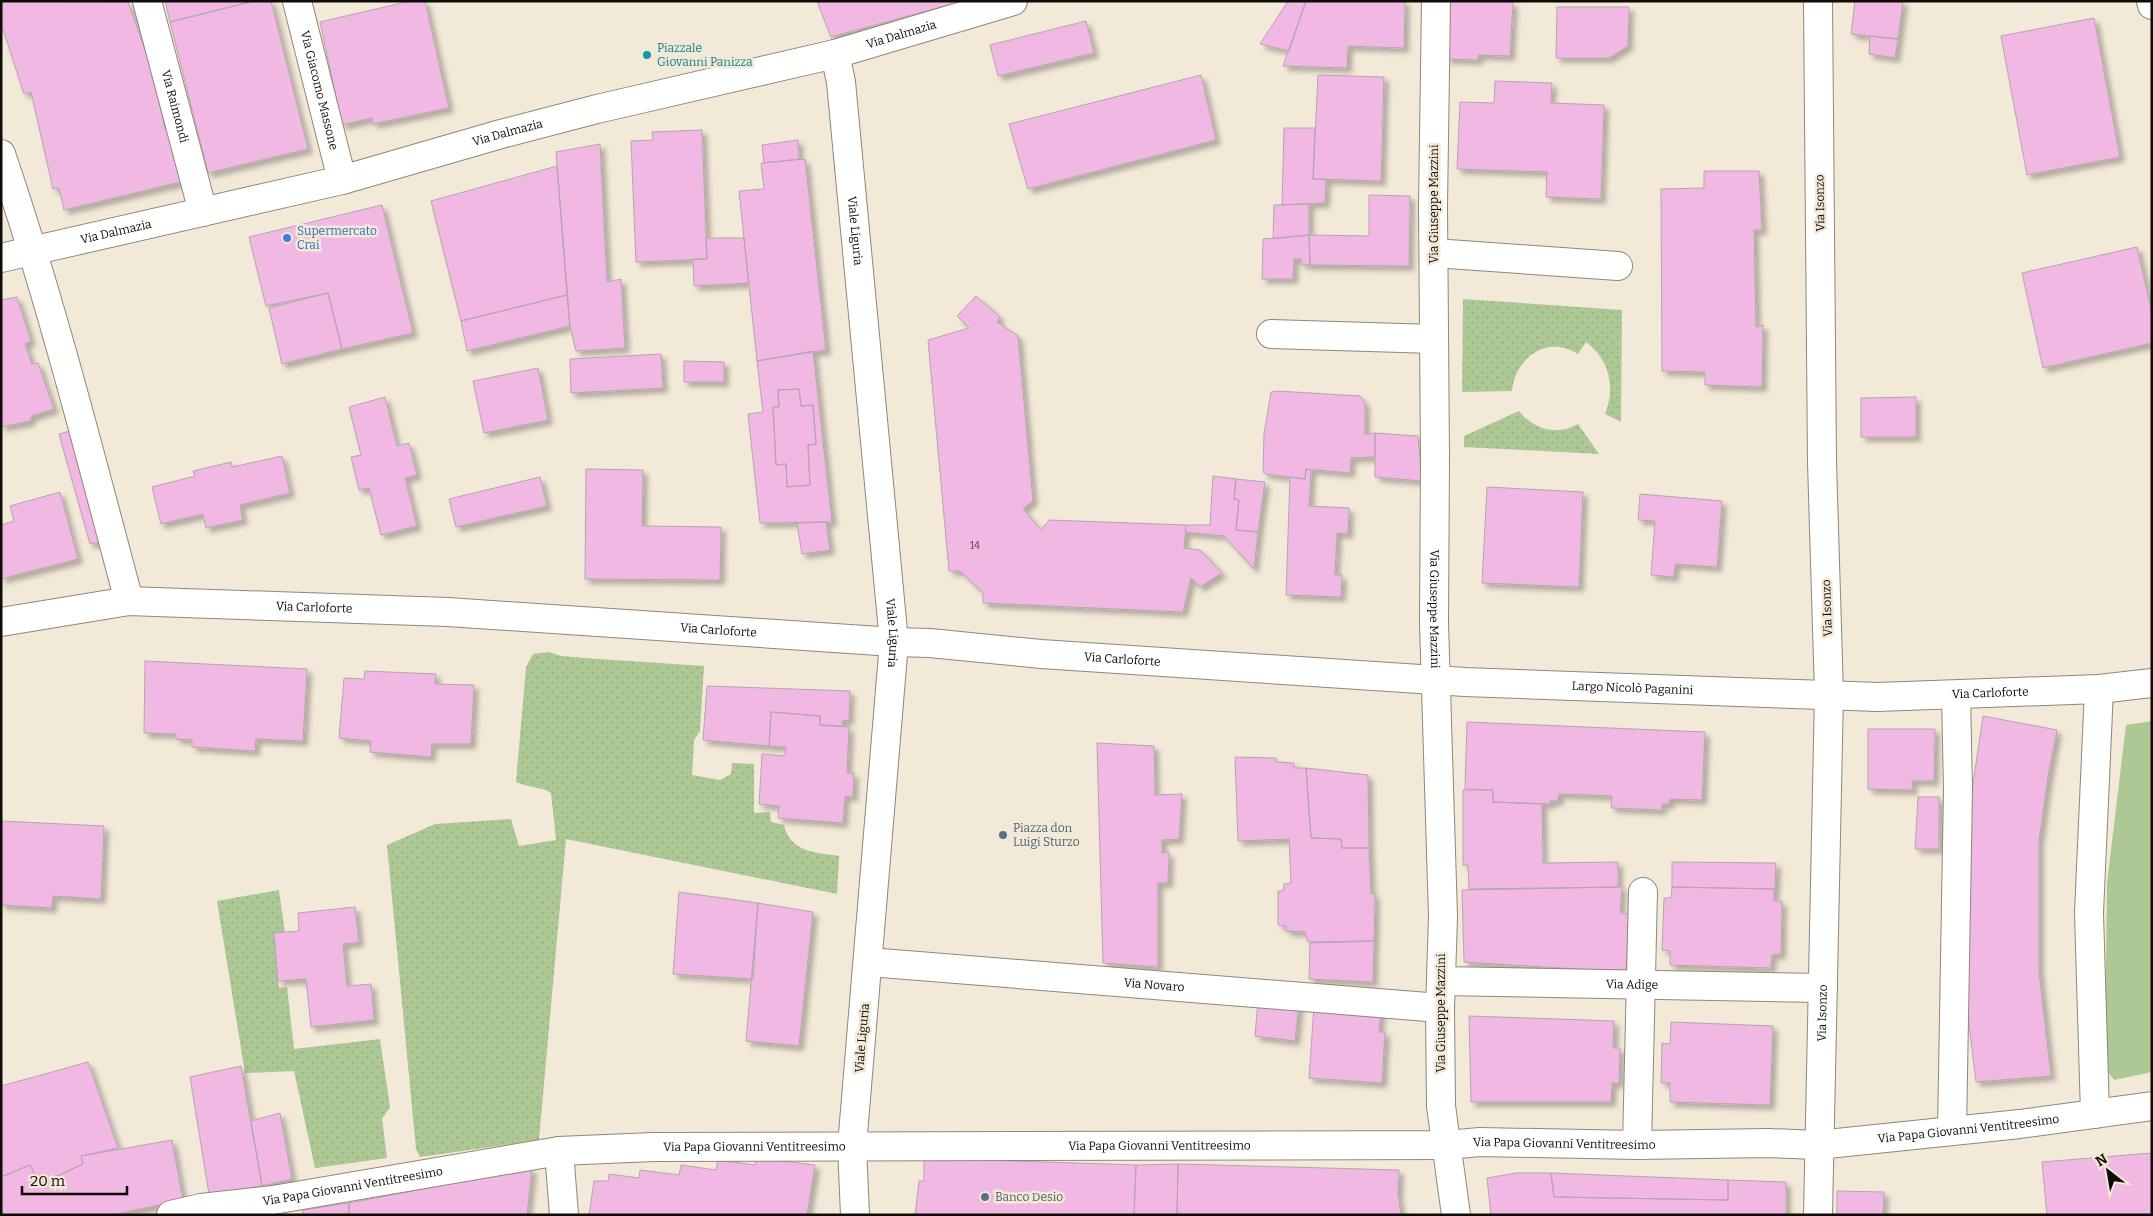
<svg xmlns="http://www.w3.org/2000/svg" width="2153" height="1216" viewBox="0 0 2153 1216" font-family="Bitter,serif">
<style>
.grass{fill:url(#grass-dots)}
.garden{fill:#aec895}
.building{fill:#f0b8e3;stroke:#b5a5b1;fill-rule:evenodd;filter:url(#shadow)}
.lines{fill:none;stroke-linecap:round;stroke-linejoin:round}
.minor-casing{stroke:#908777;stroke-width:30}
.minor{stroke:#fff;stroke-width:28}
.culture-dot{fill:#0f9aa8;stroke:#f3e9d8;stroke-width:2}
.shop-dot{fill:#3f7fe0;stroke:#f3e9d8;stroke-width:2}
.service-dot{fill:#5c6f8a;stroke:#f3e9d8;stroke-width:2}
.labels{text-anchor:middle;stroke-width:5;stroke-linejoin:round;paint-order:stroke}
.number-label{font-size:10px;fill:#47373e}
.street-label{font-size:12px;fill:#0f0c07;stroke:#f3e9d8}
.culture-label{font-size:12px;fill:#0d838f;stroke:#f3e9d8;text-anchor:start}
.shop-label{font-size:12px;fill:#366cbe;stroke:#f3e9d8;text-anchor:start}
.service-label{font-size:12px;fill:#4e5e75;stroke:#f3e9d8;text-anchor:start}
</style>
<defs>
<pattern id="grass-dots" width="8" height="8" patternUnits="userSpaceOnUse" patternTransform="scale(1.25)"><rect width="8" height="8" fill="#aec895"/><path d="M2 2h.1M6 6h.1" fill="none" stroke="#94ab7f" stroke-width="1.8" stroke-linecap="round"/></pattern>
<filter id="shadow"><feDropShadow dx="4.5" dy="4.5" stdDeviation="2.5" flood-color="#0004"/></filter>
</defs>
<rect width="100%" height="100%" fill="#f3e9d8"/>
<path class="grass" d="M1463,299l159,11 -1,112 -16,-8c11,-27 4,-55 -19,-72l-8,12c-31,-20 -63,4 -66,37l-50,1z
M1519,411c15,19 38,25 59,13l21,30 -135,-7v-11z
M548,652l14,4 22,2 120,8 -4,65 -6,9 -2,35 28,5 11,-6 1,-11 22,1v49l16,-1 1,10 13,3c7,28 31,27 55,31l-2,38 -271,-55 -27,301 -119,17 -4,-8 -29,-304 48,-21 76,-5 8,27 37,-6 -5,-47c-10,-7 -23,-5 -35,-11l10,-115 7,-13z
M279,890l6,43 -11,1 5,54 8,-1 7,62 86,-10 10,68 -8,12 5,39 -72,10 -21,-97 -49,2 -28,-172z"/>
<path class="garden" d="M2152,721v351l-38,8 -6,-8 -3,-29 2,-160 19,-158z"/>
<path class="building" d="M1,1l127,1 26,73 11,54 5,1 15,51 -121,29 -5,-22 -6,1 -22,-97 -7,2 -23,-71z
M165,1h89l-84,21z
M254,1h17l37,148 -100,24 -38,-151z
M410,1h15l24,107 -76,16 -1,-6 -30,7 -22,-103z
M817,1h134l1,3 -121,33z
M1288,1h18l-17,50 -29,-7z
M1306,1h99l-1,47 -56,-2 -1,22 -64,-2z
M1449,1l64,1 -3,54 -32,-1v5l-32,-1z
M1855,1h48l-5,38 -47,-5z
M1557,7h72l-1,39 -19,12h-53z
M2094,18l26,139 -93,18 -26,-139z
M1086,21l8,32 -96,23 -8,-31z
M1870,36l28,3 -3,19 -26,-4z
M1201,75l15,65 -188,49 -19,-65z
M1318,75l66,2 -3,104 -68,-2z
M1495,81l57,2 -1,20 53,2 -3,94 -55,-2 1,-25 -90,-3 3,-67 34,1z
M1284,128h31l-2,51h13l-1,24 -43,2z
M702,130l5,129 -71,3 -5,-121 22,-1 -1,-8z
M798,140l1,19 -35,4 -2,-18z
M600,144l7,138 14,-3 4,69 -49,3 -6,-25 -14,-174z
M805,159l21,191 -69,11 -18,-170 25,-2 -3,-26z
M557,166l10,129 -106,26 -30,-120z
M1704,171h55l3,59h-8l2,97 7,-2 -1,62 -57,-2v-13l-43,-1 -1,-182 43,-1z
M1369,195l41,1 -1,70 -99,-1 -1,-30 60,1z
M1309,204v31l-36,4 1,-34z
M382,205l31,128 -71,16 -14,-56 -62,13 -17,-69z
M1309,235l1,30 -9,-1v-5h-7l-1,20h-31l1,-40z
M706,238h38l5,45 -55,3 -1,-27h14z
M2137,247l15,66v30l-109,25 -21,-95z
M328,293l14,56 -60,15 -13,-56z
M567,295l3,31 -103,25 -6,-30z
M976,296l24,21 -3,5 21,14 15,165 -10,8 18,21 8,-10 137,5 -2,23 16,2 22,23 -22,14 -9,-9 -8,34 -200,-9v-10l-23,-22h-11l-21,-231 41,-12 -12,-12z
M17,297l14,44 -6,3 7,20 6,-1 16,46 -22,7 -2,5 -29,6v-127z
M813,351l19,171 -72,1 -12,-109 15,-2 -6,-51zM799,389l2,17 12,-1 3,39 -8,1 2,40 -23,2 -1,-23 -10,1 -3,-58h6l-1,-17z
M661,354l2,34 -92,5 -1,-34z
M684,361l40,1v20h-40z
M538,368l10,52 -64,13 -11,-52z
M799,389l2,17 12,-1 3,39 -8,1 2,40 -23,2 -1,-23 -10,1 -3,-58h6l-1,-17z
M1277,391l83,5 5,8v30l10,-1v24l-24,1 -1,15 -44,-4 -1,10 -39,-5 -3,-2 1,-38 7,-42z
M385,397l12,49 12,-3 8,32 -12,3 12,48 -36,9 -12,-47 -10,2 -8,-33 10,-2 -12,-48z
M1916,397v40h-55v-39z
M70,431l31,111 -11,2 -31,-110z
M1375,433l43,3 4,45 -47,-4z
M282,456l8,37 -50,12 3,15 -37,8 -3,-14 -42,10 -9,-37 43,-11 -2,-5 38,-9 1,5z
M586,469l57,1 -1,56 79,1 -1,53 -135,-1z
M1306,469l5,1 -2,36 40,2 -1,26 -11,-1 -2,42h7l-1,22 -55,-2 4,-118 15,2z
M1213,476l23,3 -2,20 5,1 -3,30 22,2 -4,37 -30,-33 -39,-4 1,-7h24z
M540,477l7,29 -91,21 -7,-28z
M1236,479l29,3 -7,50 -22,-2 3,-30 -5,-1z
M1487,487l96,5 -4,95 -97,-4z
M60,492l18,67 -77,20v-54l13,-4 -4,-15z
M1640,494l82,7 -5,66 -42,-3 -1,13 -23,-2 4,-54 -17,-1z
M826,522l4,28 -28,4 -5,-31z
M145,661l162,8 -4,72 -47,-2 -1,12 -63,-4v-7l-16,-1v-5l-32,-1z
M365,671l71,3 -1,10 39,1 -3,59h-39l-1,13 -61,-5 1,-11 -32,-3 5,-60 20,1z
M707,686l143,5 -1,29 -7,1v5l-22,-1v-9l-49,-4 -2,34 -66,-6z
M771,712l49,4v9l29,2 -2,46h7l-1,24 -8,-1 -2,27 -65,-5 1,-12 -20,-2 3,-50 23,2 1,-9 -17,-1z
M1983,716l74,14 -9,47 -9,64v130l12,105 -75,6 -13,-108v-122z
M1467,722l238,10 -3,68 -32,-1 -1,5h-7v6l-51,-2 1,-12 -22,-1 -31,-1 -1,7h-8v3l-57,-2v-12l-28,-1z
M1868,729h67l-1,52h-22l1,9 -45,-1z
M1097,743l57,3 1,49 27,-1 -3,45 -17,1v13l7,-1 -1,31h-10v84l-55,-4z
M1235,757l41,1v4l18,1v5h12l5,70 30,1 1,9h27l2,46h4l-1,47 -66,1 -3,-10 -19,-1v-5l-8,-1v-34h5l1,-7 7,-1 -2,-44 -51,2z
M1306,768l62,7 1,73h-27l-1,-9 -30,-1z
M1463,790h30v12l49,2 1,59 75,-1v25l-149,2 -1,-24h-5z
M1918,797h21v52h-24z
M1,821l103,5 -3,73 -48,-3 -1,12 -51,-3z
M1672,862l104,1 -1,26 -103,-2z
M1622,887l-2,26 9,1 -3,58 -162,-10 -2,-72z
M1672,887l102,2v12h8l-1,53 -9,1 -1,13 -101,-3v-14l-8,-1 2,-52h7z
M679,892l79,11 -5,76 -80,-5z
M758,903l55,9 -14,134 -53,-5z
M355,907l4,35 -16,2 4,42 24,-2 3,36 -63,7 -5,-48 -28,2 -4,-48 25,-2 -1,-18z
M1374,941l-1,41 -64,-3 1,-36z
M1258,1000l41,3 -4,38 -40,-5z
M1314,1006l67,4 -2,22h6l-3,51 -73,-5z
M1469,1016l145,5 -1,27h7l-1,35h-7l-1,19h-140z
M1671,1022l102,4 -3,79 -100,-3v-19h-9l1,-40 8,1z
M88,1062l30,86 -37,8 2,8 -43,20 -10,-19 -29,12v-91z
M241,1066l21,120 -53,8 -19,-117z
M280,1113l12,66 -30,7 -11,-65z
M172,1140l11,60 -71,15h-111v-38l29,-12 10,19 43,-20 -2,-8z
M2152,1153v62h-105l-5,-53z
M756,1158l59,7 -8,50h-218l5,-34h14l1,-7 30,4 1,-8 39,5 2,-10 35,5 2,-10 37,5z
M924,1158l212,7 -2,50h-219l4,-34h5z
M1178,1164l221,6 -1,24 3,21h-224z
M1178,1164l-1,51h-43l2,-50z
M532,1168l-5,47h-178v-12z
M1516,1173h35l3,24 174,3v-20l58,2v33h-295l-4,-37z
M1551,1173l177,7v20l-174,-3z
M1837,1191l47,1 -1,23h-46z
M349,1203v12h-47l1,-5z"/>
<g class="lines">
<defs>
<g id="minor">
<path id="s1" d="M147,1l56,211"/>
<path id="s2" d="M297,1l45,179"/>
<path id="s3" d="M1436,1l-3,205 2,251 -1,166 9,294 -3,91 1,98 15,109"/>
<path d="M2151,1l1,4"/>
<path id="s4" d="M835,54l6,28 53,560 -42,504 3,69"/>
<path d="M1,154c50,147 88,297 128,447"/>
<path d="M1434,253l184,13"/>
<path id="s5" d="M1,258l341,-78 159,-46 96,-25 238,-55 178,-53"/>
<path d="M1271,334l163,5"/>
<path id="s6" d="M1,622l128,-21 26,1 293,10 446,30 36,1 111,11 424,28 413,15 221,-8 53,-6"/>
<path id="s7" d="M869,962l571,46"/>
<path id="s8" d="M1441,981l382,7"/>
<path d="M2095,1114l-6,-201 10,-224"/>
<path d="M1952,1131l6,-342 -2,-94"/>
<path d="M1637,1145l6,-253"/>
<path d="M559,1151l5,64"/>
<path id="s9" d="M171,1215l30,-7 72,-8 286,-49 94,-4 794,-2 33,-3 157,3 132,-2 49,2 202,-21 132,-18"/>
<path id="s10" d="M1818,1215l11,-521 -7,-232 -4,-461"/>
</g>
</defs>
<use href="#minor" class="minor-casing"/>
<use href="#minor" class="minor"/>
</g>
<circle class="culture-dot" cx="647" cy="55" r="5"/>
<circle class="shop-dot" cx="287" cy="238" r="5"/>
<g class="service-dot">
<circle cx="1003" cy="835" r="5"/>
<circle cx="985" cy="1197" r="5"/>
</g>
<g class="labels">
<g class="number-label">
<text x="975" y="549">14</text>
</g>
<g class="street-label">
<text dy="4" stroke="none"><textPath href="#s5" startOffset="928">Via Dalmazia</textPath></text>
<text dy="4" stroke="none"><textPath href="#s2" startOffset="92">Via Giacomo Massone</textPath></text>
<text dy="4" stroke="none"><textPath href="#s1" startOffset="109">Via Raimondi</textPath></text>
<text dy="4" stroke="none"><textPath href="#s5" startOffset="522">Via Dalmazia</textPath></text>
<text transform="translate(1820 203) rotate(-91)" y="4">Via Isonzo</text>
<text transform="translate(1434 204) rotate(-90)" y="4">Via Giuseppe Mazzini</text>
<text dy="4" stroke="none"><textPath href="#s4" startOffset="178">Viale Liguria</textPath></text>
<text dy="4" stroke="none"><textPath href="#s5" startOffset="118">Via Dalmazia</textPath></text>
<text dy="4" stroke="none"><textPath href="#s6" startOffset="315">Via Carloforte</textPath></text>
<text transform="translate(1827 608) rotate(-92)" y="4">Via Isonzo</text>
<text dy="4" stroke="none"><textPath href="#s3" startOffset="608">Via Giuseppe Mazzini</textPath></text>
<text dy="4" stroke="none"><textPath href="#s6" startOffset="720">Via Carloforte</textPath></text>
<text dy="4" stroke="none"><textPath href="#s4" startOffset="582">Viale Liguria</textPath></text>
<text dy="4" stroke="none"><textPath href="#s6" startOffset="1125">Via Carloforte</textPath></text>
<text dy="4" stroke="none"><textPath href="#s6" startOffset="1636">Largo Nicolò Paganini</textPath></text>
<text dy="4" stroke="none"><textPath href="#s6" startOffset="1994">Via Carloforte</textPath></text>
<text dy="4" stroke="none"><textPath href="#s7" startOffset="286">Via Novaro</textPath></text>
<text dy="4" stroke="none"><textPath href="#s8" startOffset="191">Via Adige</textPath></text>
<text transform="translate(1441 1013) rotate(-90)" y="4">Via Giuseppe Mazzini</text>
<text dy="4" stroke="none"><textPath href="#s10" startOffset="202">Via Isonzo</textPath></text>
<text transform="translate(862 1038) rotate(-85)" y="4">Viale Liguria</text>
<text dy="4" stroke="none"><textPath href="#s9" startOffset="1804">Via Papa Giovanni Ventitreesimo</textPath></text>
<text dy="4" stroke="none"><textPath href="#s9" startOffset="1399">Via Papa Giovanni Ventitreesimo</textPath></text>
<text dy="4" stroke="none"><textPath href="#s9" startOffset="994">Via Papa Giovanni Ventitreesimo</textPath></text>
<text dy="4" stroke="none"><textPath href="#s9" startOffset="589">Via Papa Giovanni Ventitreesimo</textPath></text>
<text dy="4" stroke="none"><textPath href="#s9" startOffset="184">Via Papa Giovanni Ventitreesimo</textPath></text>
</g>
<g class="culture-label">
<text x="657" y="52">Piazzale<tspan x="657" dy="14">Giovanni Panizza</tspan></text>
</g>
<g class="shop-label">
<text x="297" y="235">Supermercato<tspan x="297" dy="14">Crai</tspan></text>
</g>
<g class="service-label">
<text x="1013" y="832">Piazza don<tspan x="1013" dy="14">Luigi Sturzo</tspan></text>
<text x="995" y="1201">Banco Desio</text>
</g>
</g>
<rect width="2153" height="1216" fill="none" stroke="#0f0c07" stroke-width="5"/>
<g transform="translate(2108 1171) rotate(329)" stroke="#f3e9d8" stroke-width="4" paint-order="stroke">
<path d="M0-4L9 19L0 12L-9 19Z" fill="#0f0c07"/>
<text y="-8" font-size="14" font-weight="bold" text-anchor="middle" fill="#0f0c07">N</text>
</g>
<path d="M22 1186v8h105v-8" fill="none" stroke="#0f0c07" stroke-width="2.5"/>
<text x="30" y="1186" font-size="15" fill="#0f0c07" stroke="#f3e9d8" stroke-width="4" paint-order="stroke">20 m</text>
</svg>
